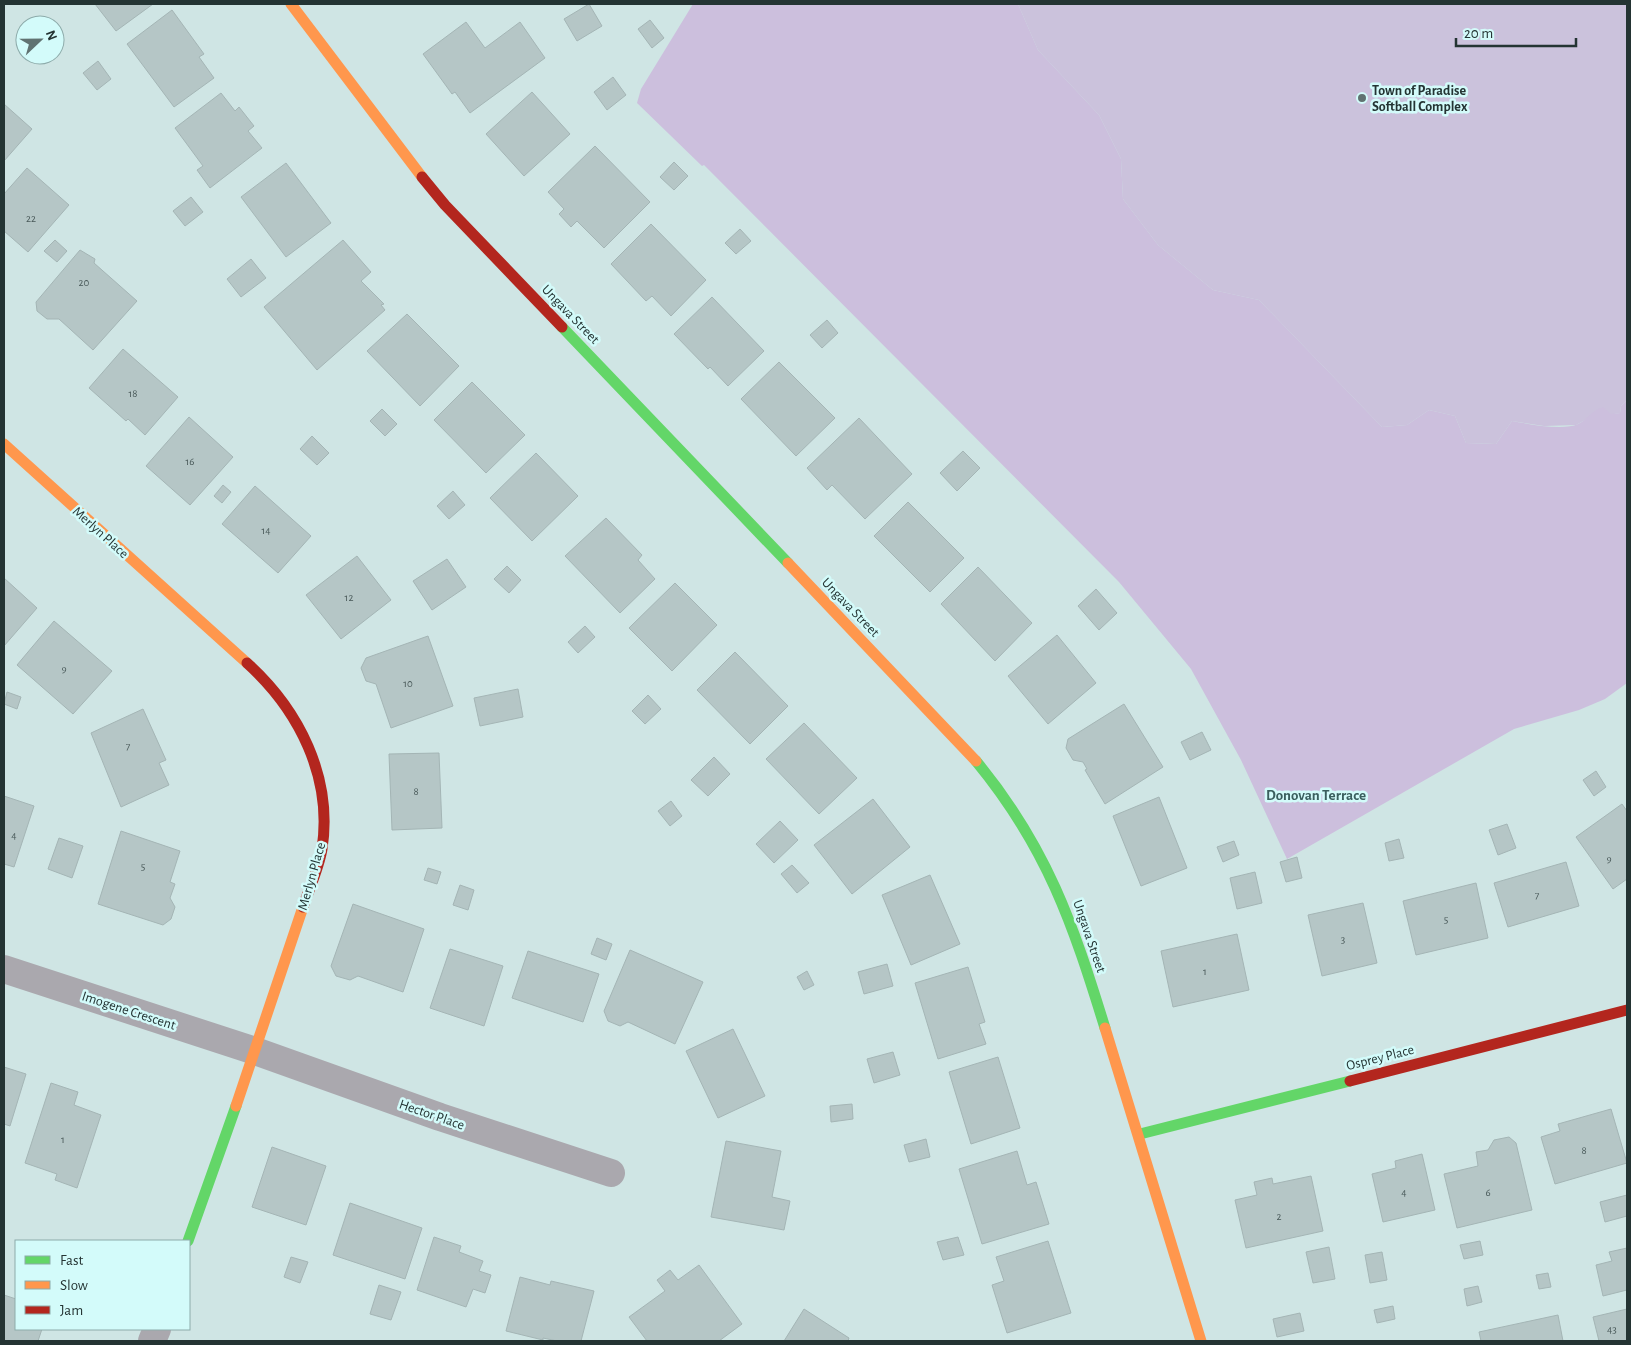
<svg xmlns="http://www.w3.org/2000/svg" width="1631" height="1345" viewBox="0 0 1631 1345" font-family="'Alegreya Sans',sans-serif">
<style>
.green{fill:#cbc2dc}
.forest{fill:#ccbfdd}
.building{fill:#b5c6c6;stroke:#a4b5b5}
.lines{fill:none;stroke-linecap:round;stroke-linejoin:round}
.street{stroke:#aaa8ae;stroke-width:28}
.fast{stroke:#63d668;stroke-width:11}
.slow{stroke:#ff974d;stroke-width:11}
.jam{stroke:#b3261e;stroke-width:11}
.poi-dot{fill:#607271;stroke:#d3fbfa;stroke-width:2}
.labels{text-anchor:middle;stroke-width:5;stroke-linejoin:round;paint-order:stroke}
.number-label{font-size:11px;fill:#485858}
.poi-label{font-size:14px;font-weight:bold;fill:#243433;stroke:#d3fbfa;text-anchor:start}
.street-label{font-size:14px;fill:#243433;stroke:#d3fbfa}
.neighbourhood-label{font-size:15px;font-weight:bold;fill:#3b5f5e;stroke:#d3fbfa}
</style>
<rect width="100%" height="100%" fill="#cfe5e4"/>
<path class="green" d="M1018,4h609v396l-6,6 -1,7 -33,6 -11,6 -32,1 -32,-5 -16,23 -30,-1 -11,-27 -26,-6 -22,15 -25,2 -123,-127 -46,-10 -55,-45 -35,-46 -2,-40 -22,-44 -61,-65z"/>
<path class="forest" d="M693,4h325l20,46 61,65 22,44 2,40 35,46 55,45 46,10 123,127 25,-2 22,-15 26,6 11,27 30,1 16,-23c17,3 51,10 66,3 11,-5 11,-12 25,-17l8,7 9,-1 1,-7 6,-6v283l-22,16 -26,11 -65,19 -227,130 -46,-99 -50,-91 -72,-87 -415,-417 -2,1 -65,-63 4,-14z"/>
<path class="building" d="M95,4h58l-37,27z
M589,4l13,22 -25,15 -13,-22z
M172,10l32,44 -5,3 15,21 -40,29 -47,-63z
M650,20l14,18 -12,10 -14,-19z
M466,22l19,26 35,-26 25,36 -75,55 -15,-21 -3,2 -29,-40z
M98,61l13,18 -14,11 -14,-17z
M613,77l13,18 -19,15 -13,-18z
M532,92l38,42 -46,42 -38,-42z
M221,93l14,18 4,-4 15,19 -6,5 14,17 -52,40 -13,-18 6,-4 -28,-38z
M4,104l28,25 -28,32z
M595,146l55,56 -46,46 -27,-27 -6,6 -12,-13 5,-5 -16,-17z
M674,162l14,14 -14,14 -14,-13z
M286,163l45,60 -45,34 -45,-60z
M27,168l42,37 -41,47 -24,-21v-37z
M191,197l12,15 -18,14 -12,-15z
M651,224l55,56 -35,36 -19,-20 -6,5 -35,-37z
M740,229l11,12 -15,13 -11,-11z
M55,240l12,11 -10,11 -13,-11z
M343,240l28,32 -10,9 23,23 -3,1 4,5 -68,60 -53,-63z
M80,250l15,9 -1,4 43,38 -44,49 -34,-31h-12l-10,-8 -1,-9z
M251,259l15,19 -25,19 -14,-18z
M712,297l52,54 -36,35 -18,-19 -2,2 -34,-35z
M407,314l52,52 -39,40 -53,-55z
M827,320l11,13 -16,15 -12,-13z
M123,349l55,48 -33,38 -17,-16 -2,2 -37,-33z
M779,362l56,56 -39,38 -55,-57z
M472,382l53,53 -39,38 -52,-53z
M382,409l15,15 -12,12 -15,-15z
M189,417l44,40 -43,48 -44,-39z
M859,418l53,56 -47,45 -33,-34 -5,5 -20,-22z
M312,436l17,17 -12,12 -17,-16z
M963,451l17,17 -23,23 -17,-18z
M536,453l42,43 -46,45 -42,-43z
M223,485l8,7 -9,11 -8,-7z
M255,486l56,50 -33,37 -56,-49z
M453,491l12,14 -16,14 -12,-13z
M908,502l56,56 -34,34 -56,-56z
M606,518l36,37 -4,5 17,19 -35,34 -55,-57z
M357,556l34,44 -50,39 -35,-44z
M447,559l19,28 -34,23 -19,-29z
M507,566l14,14 -12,13 -15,-14z
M978,567l54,56 -37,38 -54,-57z
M4,578l33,30 -33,38z
M675,583l42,42 -45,46 -43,-43z
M1096,589l21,24 -18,17 -21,-24z
M54,621l58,50 -39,43 -56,-49z
M585,626l10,11 -17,16 -10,-11z
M1057,635l39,48 -48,41 -40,-48z
M428,636l25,70 -62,22 -15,-44 -10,-3 -5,-13 5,-10z
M735,652l53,54 -38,38 -53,-54z
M518,689l5,28 -43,9 -6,-28z
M7,692l14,5 -4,12 -13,-5z
M648,695l13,14 -16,15 -13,-13z
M1124,704l39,63 -58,37 -20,-34 2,-1 -4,-7 -10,-2 -7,-12 2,-9z
M143,709l23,51 -7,3 10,22 -48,22 -30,-74z
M804,723l53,55 -38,36 -53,-55z
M1202,732l9,18 -21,10 -9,-18z
M439,753l3,75 -50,2 -3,-76z
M714,757l16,17 -22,22 -17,-16z
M1596,771l10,16 -12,9 -11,-16z
M4,796l30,10 -20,61 -10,-3z
M1159,797l28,71 -46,18 -28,-70z
M873,799l37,48 -58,47 -38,-49z
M671,801l11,15 -12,10 -12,-15z
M1622,804l5,7v68l-14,10 -37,-52z
M780,821l18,19 -24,23 -18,-19z
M1507,824l9,24 -18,7 -9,-25z
M121,831l59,20 -10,31 5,2 -5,14 5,9 -4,12 -8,6 -65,-21z
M59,838l24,8 -11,32 -24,-9z
M1399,839l5,19 -15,3 -4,-18z
M1234,841l5,14 -16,7 -6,-15z
M1297,857l5,21 -16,4 -6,-20z
M1566,862l13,44 -71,21 -14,-44z
M792,865l17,18 -12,10 -16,-19z
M428,868l13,4 -4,12 -13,-4z
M1255,872l7,31 -25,6 -7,-31z
M930,875l30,69 -49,21 -29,-70z
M1476,883l12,55 -72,17 -13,-54z
M460,885l14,5 -6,20 -15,-5z
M1363,903l14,60 -55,13 -14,-61z
M353,904l71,25 -21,63 -45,-16 -8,4 -14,-4 -5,-10z
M1237,934l12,56 -76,17 -12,-56z
M597,938l15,6 -6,16 -15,-6z
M450,949l53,17 -19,60 -54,-18z
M630,950l73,32 -28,62 -47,-22 -8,4 -12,-5 -4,-10z
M528,951l71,23 -16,48 -71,-24z
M887,964l6,22 -29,8 -6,-22z
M968,967l17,55 -6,2 7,20 -48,15 -23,-76z
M807,971l7,14 -10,5 -7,-13z
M733,1029l32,67 -47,22 -32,-67z
M893,1052l7,23 -26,8 -7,-24z
M998,1057l22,71 -49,16 -22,-72z
M4,1067l22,7 -16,52 -6,-2z
M51,1083l27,9 -4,13 27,10 -24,73 -22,-8 2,-6 -32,-11z
M852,1104l1,15 -22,3 -1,-16z
M1611,1109l16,54 -72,21 -14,-47 19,-6 -2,-7z
M1509,1137l7,6 16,67 -75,18 -13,-54 34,-8 -2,-14 12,-2 6,-10z
M926,1139l4,18 -21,5 -5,-17z
M726,1141l55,10 -9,46 18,4 -6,29 -73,-13z
M272,1147l54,19 -20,59 -54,-18z
M1017,1151l10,34 9,-3 13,42 -67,20 -23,-75z
M1422,1154l13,56 -52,12 -11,-48 24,-6 -1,-7z
M1311,1176l12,55 -77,17 -11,-48 22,-5 -3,-13 18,-4 1,6z
M1627,1195v21l-22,6 -5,-20z
M350,1203l72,25 -17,51 -72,-24z
M434,1237l27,9 -2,6 24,9 -4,10 12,4 -6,18 -12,-4 -7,18 -49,-17z
M958,1237l6,18 -21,5 -6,-18z
M1048,1241l23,72 -64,20 -15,-48 12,-4 -8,-24z
M1480,1241l3,14 -19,4 -4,-14z
M1329,1247l6,32 -22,4 -7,-31z
M1627,1248v42l-24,6 -7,-31 16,-4 -3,-9z
M1382,1252l5,28 -17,3 -5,-28z
M291,1257l17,5 -8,21 -16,-6z
M699,1265l43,59 -23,17h-72l-18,-24 36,-26 -8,-11 13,-10 8,10z
M1548,1273l3,14 -12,2 -3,-14z
M520,1277l30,8 1,-4 43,10 -13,50h-24l-14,-3v2l-37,-9z
M379,1285l22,7 -10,28 -21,-6z
M1478,1286l4,16 -15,4 -3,-17z
M4,1295l12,4v30h26l-4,12h-34z
M1393,1306l2,13 -18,4 -3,-13z
M804,1309l45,29 -1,3h-64z
M1627,1309v32h-28l-6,-24z
M1300,1313l4,18 -27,6 -4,-18z
M1558,1315l5,26h-82l-2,-9z"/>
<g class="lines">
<path class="street" d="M4,969l251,82 185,66 171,56
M152,1341l5,-12"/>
<path class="fast" d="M562,327l226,236
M976,761c71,86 97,163 129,267
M1140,1134l210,-53
M188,1241l48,-135"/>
<path class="slow" d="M291,4l131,173
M4,444l243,219
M788,563l188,198
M1105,1028l96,313
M236,1106l67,-199"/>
<path class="jam" d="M422,177l23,28 117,122
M247,663c52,47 86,114 75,186 -3,19 -13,40 -19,58
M1350,1081l277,-71"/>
</g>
<circle class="poi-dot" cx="1362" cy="98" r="5"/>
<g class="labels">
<g class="number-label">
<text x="31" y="222">22</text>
<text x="84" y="286">20</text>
<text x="133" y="397">18</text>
<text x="190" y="465">16</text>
<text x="266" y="534">14</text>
<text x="349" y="601">12</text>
<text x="64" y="672">9</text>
<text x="408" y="687">10</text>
<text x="128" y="750">7</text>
<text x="416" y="795">8</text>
<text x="14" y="839">4</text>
<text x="1609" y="862">9</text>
<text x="143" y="870">5</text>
<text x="1537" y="899">7</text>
<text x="1446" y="923">5</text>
<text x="1343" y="943">3</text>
<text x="1205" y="975">1</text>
<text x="63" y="1143">1</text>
<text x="1584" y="1154">8</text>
<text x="1404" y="1196">4</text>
<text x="1488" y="1196">6</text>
<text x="1279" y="1220">2</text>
<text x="1612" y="1333">43</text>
</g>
<g class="poi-label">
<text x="1372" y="95">Town of Paradise<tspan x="1372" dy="16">Softball Complex</tspan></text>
</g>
<g class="street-label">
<text transform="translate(571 314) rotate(46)" y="5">Ungava Street</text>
<text transform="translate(101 532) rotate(42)" y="5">Merlyn Place</text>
<text transform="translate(851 607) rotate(46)" y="5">Ungava Street</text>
<text transform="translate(311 876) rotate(-74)" y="5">Merlyn Place</text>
<text transform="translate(1090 936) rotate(71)" y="5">Ungava Street</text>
<text transform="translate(129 1010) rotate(18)" y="5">Imogene Crescent</text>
<text transform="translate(1380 1057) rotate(-14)" y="5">Osprey Place</text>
<text transform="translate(432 1114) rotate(19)" y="5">Hector Place</text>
</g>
<g class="neighbourhood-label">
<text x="1316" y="800">Donovan Terrace</text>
</g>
</g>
<rect width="1631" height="1345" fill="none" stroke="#243433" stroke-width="10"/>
<rect x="15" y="1240" width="175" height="90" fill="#d3fbfa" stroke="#8dabaa"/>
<rect x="25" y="1256" width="25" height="8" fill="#63d668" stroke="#8dabaa"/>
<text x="60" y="1265" font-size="15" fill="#243433">Fast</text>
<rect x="25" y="1281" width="25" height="8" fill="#ff974d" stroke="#8dabaa"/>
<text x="60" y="1290" font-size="15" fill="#243433">Slow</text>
<rect x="25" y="1306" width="25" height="8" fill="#b3261e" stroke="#8dabaa"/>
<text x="60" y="1315" font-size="15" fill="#243433">Jam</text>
<g transform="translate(40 40) rotate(68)"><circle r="24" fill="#d3fbfa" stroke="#8dabaa"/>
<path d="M0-4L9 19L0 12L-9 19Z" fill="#607271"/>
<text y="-8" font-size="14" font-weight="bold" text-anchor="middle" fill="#243433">N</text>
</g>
<path d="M1456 38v8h120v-8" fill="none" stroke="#243433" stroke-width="2.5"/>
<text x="1464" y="38" font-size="15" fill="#243433" stroke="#d3fbfa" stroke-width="4" paint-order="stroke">20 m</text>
</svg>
